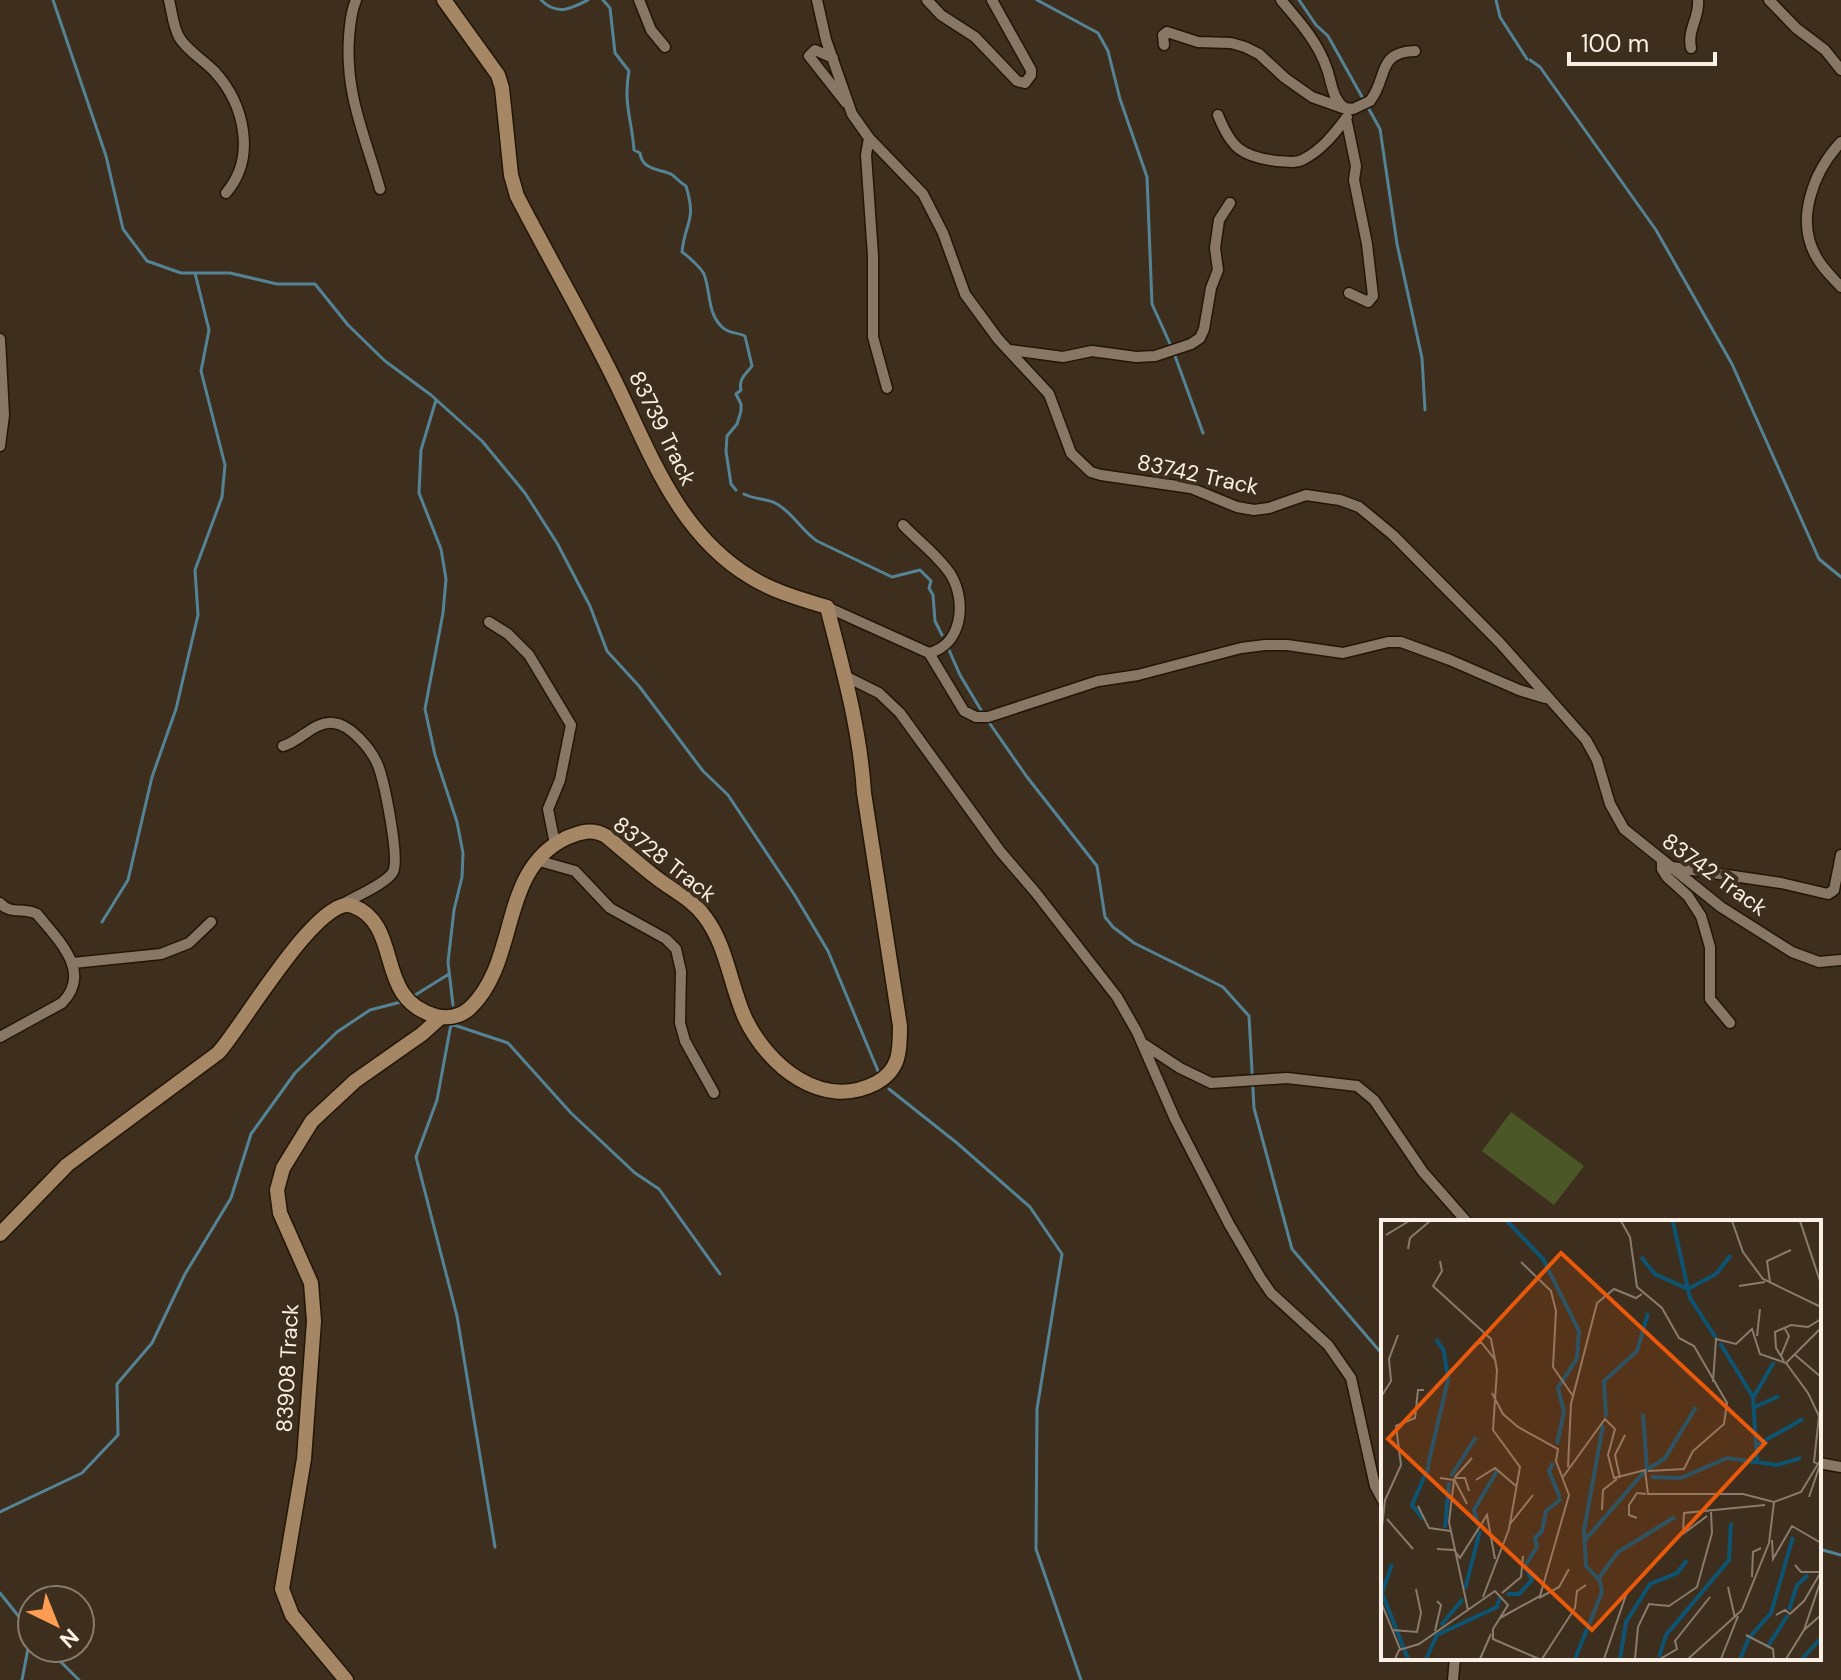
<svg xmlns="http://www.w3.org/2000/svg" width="1841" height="1680" viewBox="0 0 1841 1680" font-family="'DM Sans',sans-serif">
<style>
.green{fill:#4c5727}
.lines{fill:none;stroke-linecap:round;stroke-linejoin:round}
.stream{stroke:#548395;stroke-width:3}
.street-casing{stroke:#231606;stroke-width:13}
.secondary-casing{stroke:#231606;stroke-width:17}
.street{stroke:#887765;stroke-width:10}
.secondary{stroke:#a58765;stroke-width:14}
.labels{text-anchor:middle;stroke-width:8;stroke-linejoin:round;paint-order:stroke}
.street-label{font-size:22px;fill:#faf0e6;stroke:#3d2e1d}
.inset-river{fill:none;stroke:#0d5472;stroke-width:4}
.inset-road{fill:none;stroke:#897c6d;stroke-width:2}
.view{fill:#e8590c;fill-opacity:0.15;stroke:#e8590c;stroke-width:4}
.inset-edge{fill:none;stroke:#faf0e6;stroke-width:4}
</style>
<rect width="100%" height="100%" fill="#3d2e1d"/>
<path class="green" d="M1511,1112l73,54 -30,39 -72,-54z"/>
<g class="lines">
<path class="stream" d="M53,0l53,156 17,73 24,32 34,12h49l47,11h38l33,41 37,36 46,34 51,46 43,52 32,50 33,63 17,45 32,35 64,85 25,24 66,99 34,57 50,120
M541,0c16,16 29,9 47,0
M603,0l7,8 5,45 14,18c-6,33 3,49 5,79l6,3c2,17 19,16 31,21 5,3 9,9 15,12 11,36 -1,35 -4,66 6,4 19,16 22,22 7,18 3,39 18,53 7,7 15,5 23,9l7,30c-5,7 -14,13 -11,24l-5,4 5,10v7l-4,13 -10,12 -1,15 5,33 5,6
M1037,0l61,33 10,18 12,48 27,78 5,127 19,42
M1299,0l17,25 12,11 52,93 17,115 25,114 3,52
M1496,0l4,17 27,42
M1530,60l10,7 116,163 76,134 87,195 22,18
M1175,356l28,77
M436,400l-15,50 -2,43 22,56 5,30 -3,34 -18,96 10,46 22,67 6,31 -1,24 -8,33 -6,52 5,43
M744,494c11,6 23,4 33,10 16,9 25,27 40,37l75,36 28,-7 11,11 -2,7 4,7 2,26 7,14
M949,650l11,25 21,35
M988,721l39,56 70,89 8,51 8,10 21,16 89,44 26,29 5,92 38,141 91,106
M102,922l26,-42 24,-103 24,-68 22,-94 -3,-45 27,-73 3,-32 -24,-94 8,-41 -14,-57
M412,997l37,-23
M889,1089l68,54 73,64 32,47 -25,155 -1,140 45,131
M0,1512l82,-39 36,-38 -1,-51 35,-41 33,-69 46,-76 20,-64 44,-61 42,-41 33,-22 31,-8
M495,1547l-38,-231 -41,-159 21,-57 14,-76 57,19 63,70 64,60 24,16 61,85
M1819,1549l22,6
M0,1593l32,40
M47,1648l32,32
M22,1680l9,-47"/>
<defs>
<path id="street" d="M169,0c3,12 4,26 10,37 8,14 25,23 36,35 29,32 42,85 11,121
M356,0c-5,12 -6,24 -7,37 -4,58 16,98 31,152
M639,0l12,30 14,17
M817,0l9,40 26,74 17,24 54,56 20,39 22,61 33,45 51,55 22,59 20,19 10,3 90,13 46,19 17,3 15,-2 37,-13 34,5 19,7 34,28 107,108 86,97 11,20 13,44 14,25 97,78 71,45 27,10 22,-2
M927,0l14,15 34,22 42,44 8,2 6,-8v-5l-39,-70
M1281,0c18,21 37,42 46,69 5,14 5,30 18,39l8,1 17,-8c18,-22 6,-49 45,-50
M1769,0l27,28 29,22 16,20
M1164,45l-1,-10 4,-3 31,10 33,1 14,4 14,7 26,24 27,19 31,11
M1691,48c-4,-19 9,-31 7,-48
M833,58l-18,-8 -6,6 37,47
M1218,115c13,33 24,42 59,46 9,0 17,3 25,-1 19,-9 33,-27 45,-43
M1346,118l10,48 -2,14 13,64 6,52 -5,6 -19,-9
M869,138l-3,17 7,101v81l14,51
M1841,142c-27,29 -47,78 -24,116 6,11 16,20 24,29
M0,339l4,76 -4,31
M1010,350l53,7 29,-6 44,6 19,-1 36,-12 9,-6 4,-9 7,-41 7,-18 -3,-22 4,-28 11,-17
M827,607l102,46c33,-8 38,-51 22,-78 -12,-19 -33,-34 -48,-50
M489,622l19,12 21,21 42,70 -11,55 -12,29 7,35
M929,653l35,58 12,6h12l110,-36 40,-6 103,-27 24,-3h22l56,8 45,-11h13l49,18 69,30 26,8
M845,676l34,17 21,20 100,138 36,42 81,104 20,35 38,87 54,105 31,53 11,16 57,52 23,33 24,108 8,15
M283,746c18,-5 31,-25 50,-23 17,1 37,25 44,40 7,16 23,95 16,109 -7,12 -39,25 -52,33
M536,860l39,11 35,37 56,31 10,10 5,22 -1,52 5,18 29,52
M1662,861v8l5,8 21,19 13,20 9,31v52l20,24
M1672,867l109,16 47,11 6,-4 7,-35
M0,903c10,12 24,4 37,11 21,26 56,58 25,89l-62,34
M73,963l88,-9 28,-11 22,-21
M1142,1043l38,25 31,15 76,-5 70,8 17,14 49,72 44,50
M1819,1463l22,4
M1453,1680l2,-22"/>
<path id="secondary" d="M0,1234l67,-69 151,-112c23,-24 101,-161 135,-147 51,20 20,93 83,110 13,3 24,1 34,-8 50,-48 28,-137 96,-170 14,-6 26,-10 40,-2 17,14 34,29 52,43 16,12 35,21 47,38 22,29 25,68 40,101 23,48 77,93 131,65 24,-13 24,-32 24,-57l-36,-233c-4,-64 -21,-124 -37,-186 -26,-8 -52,-15 -75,-29 -78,-46 -104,-133 -143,-209 -29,-58 -62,-115 -92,-173l-6,-21 -9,-87 -4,-13 -54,-75
M346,1680l-54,-65 -10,-26 22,-130 10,-138 -3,-38 -31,-70 -3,-23 6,-22 29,-47 43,-40 67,-47 19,-17"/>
</defs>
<use href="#street" class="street-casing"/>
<use href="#secondary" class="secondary-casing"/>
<use href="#street" class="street"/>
<use href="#secondary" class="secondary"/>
</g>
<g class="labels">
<g class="street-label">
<text transform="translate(663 428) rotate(64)" y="8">83739 Track</text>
<text transform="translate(1198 474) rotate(12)" y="8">83742 Track</text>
<text transform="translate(665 859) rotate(38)" y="8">83728 Track</text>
<text transform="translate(1715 874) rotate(36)" y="8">83742 Track</text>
<text transform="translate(287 1368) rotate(-87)" y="8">83908 Track</text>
</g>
</g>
<g transform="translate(1381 1220)">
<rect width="440" height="440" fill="#3d2e1d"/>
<path class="inset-river" d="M126,1l36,38 36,72 -2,27 -19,30 6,24 -7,32M292,2l17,76 26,40M260,37l14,17 33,15 28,-15 15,-19M339,123l33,54 4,65M372,178l21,-36M374,187l24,-11M262,194l4,56 18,-12 31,-51M225,197l-2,-36 33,-30 11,-38M376,225l46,-26M172,243l-4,8 11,27M47,245l20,-85 -4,-29 -8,-12M70,256l25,-39M270,257l30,1 46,-20 50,7 24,-7M42,299l-11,-14 17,-39M97,305l-4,-15 23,-39M64,308l4,-46M204,320l59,-68M11,344l-10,29 26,66M217,359l20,-27 57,-35M84,369l15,-58M126,374h12l13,-14 -7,-14 12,-19 -2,-9 7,-7 4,-20 15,-12M408,390l8,-25 11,-10M60,405l22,-26M387,426l20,-31M278,437l7,-22 63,-75 2,-37M45,439l11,-24 60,-28 3,-9M194,439l27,-67 -2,-11 -14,-15 -2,-35 19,-106M239,439l6,-37 24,-38 27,-11 10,-13M359,439l9,-21 22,-25 22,-76M421,439l19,-21"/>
<path class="inset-road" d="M240,1l9,16 7,50 25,21 17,30 15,8 33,57 -3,21 -31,27 -9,18 -36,2M351,1l11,31 20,27 58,28M419,1l21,63M5,15l23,-14M27,29l2,-11 20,-17M59,41l2,10 -9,15 58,53 6,31 -4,60 27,37 -11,62 -26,68M140,42l30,29 5,20 -3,56 20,29M389,62l-3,-21 24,-11M358,66l26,-4M376,116l3,-27M91,128l9,-6 15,19M413,134l27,23M400,136l8,-20 -5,-9M403,141l-8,-13 -1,-16 16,-7 17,2 13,-8M405,143l35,-35M332,162l3,-43 20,5 16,-15 8,25 26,9 22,30 11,23 -5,46 7,4M111,173l11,21 15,13 40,22 -2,12 13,34 -29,101 -40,22M0,177l10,-16 -2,-22 9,-24M187,247l3,-63 26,-101 17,-14 22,9 6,-4M74,257l17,-19M182,257l42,-58 10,10 -7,26 6,23 31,-8 3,24h95l31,8M59,258l14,2 -5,42 19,88M73,258h11l4,13M239,258l-5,-23 10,-20M73,259l13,25M95,260l19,-12 21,18M428,277l11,-32M37,286l11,22 22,3M221,290l1,-20 14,-11M256,298l-8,-3v-10l8,-12 9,1M6,299l26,30M129,304l23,-29M302,314l24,-18M0,316l4,-36 16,-35 -5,-39 19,-8 3,-28h6M391,320l1,19 19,-33 29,17M56,329l17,1 6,8 27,-43 8,44M414,345l6,7h18M371,357l1,-25 8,-4M440,360l-17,50 17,-15M347,367l7,31M121,373l19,-16 2,-21M158,378l20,-11 10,-18M0,382l19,47M395,395l9,-5 5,4 14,-13 17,-29M11,410l25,2 4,-19 -5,-24M54,411l6,-26 -4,-4M365,415l27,14 1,10M14,439l4,-9 20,-6 76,-53 13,14 -15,24v10l46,20M99,439l11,-25M161,439l33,-51 2,-17 9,-6M223,439l23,-67 56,-60 1,-19 81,-8M254,439l3,-32 11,-23 20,2 28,-19 15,-54 -1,-21M279,439l17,-10 -2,-8 35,-44M307,439l54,-49 27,-67 5,-41 27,-10 20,-33M340,439l17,-43M405,439l18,-29"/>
<path class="view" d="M180,33l204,190 -173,187 -204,-191z"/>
<rect width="440" height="440" class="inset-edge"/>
</g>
<g transform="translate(56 1624) rotate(137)"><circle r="38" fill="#3d2e1d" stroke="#897c6d" stroke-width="2"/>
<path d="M0-6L14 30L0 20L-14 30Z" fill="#fc9d53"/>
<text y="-12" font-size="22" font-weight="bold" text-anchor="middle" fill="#faf0e6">N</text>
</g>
<path d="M1569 52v12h146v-12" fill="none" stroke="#faf0e6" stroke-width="4"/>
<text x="1581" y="52" font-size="24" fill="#faf0e6" stroke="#3d2e1d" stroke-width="6" paint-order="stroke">100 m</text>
</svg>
